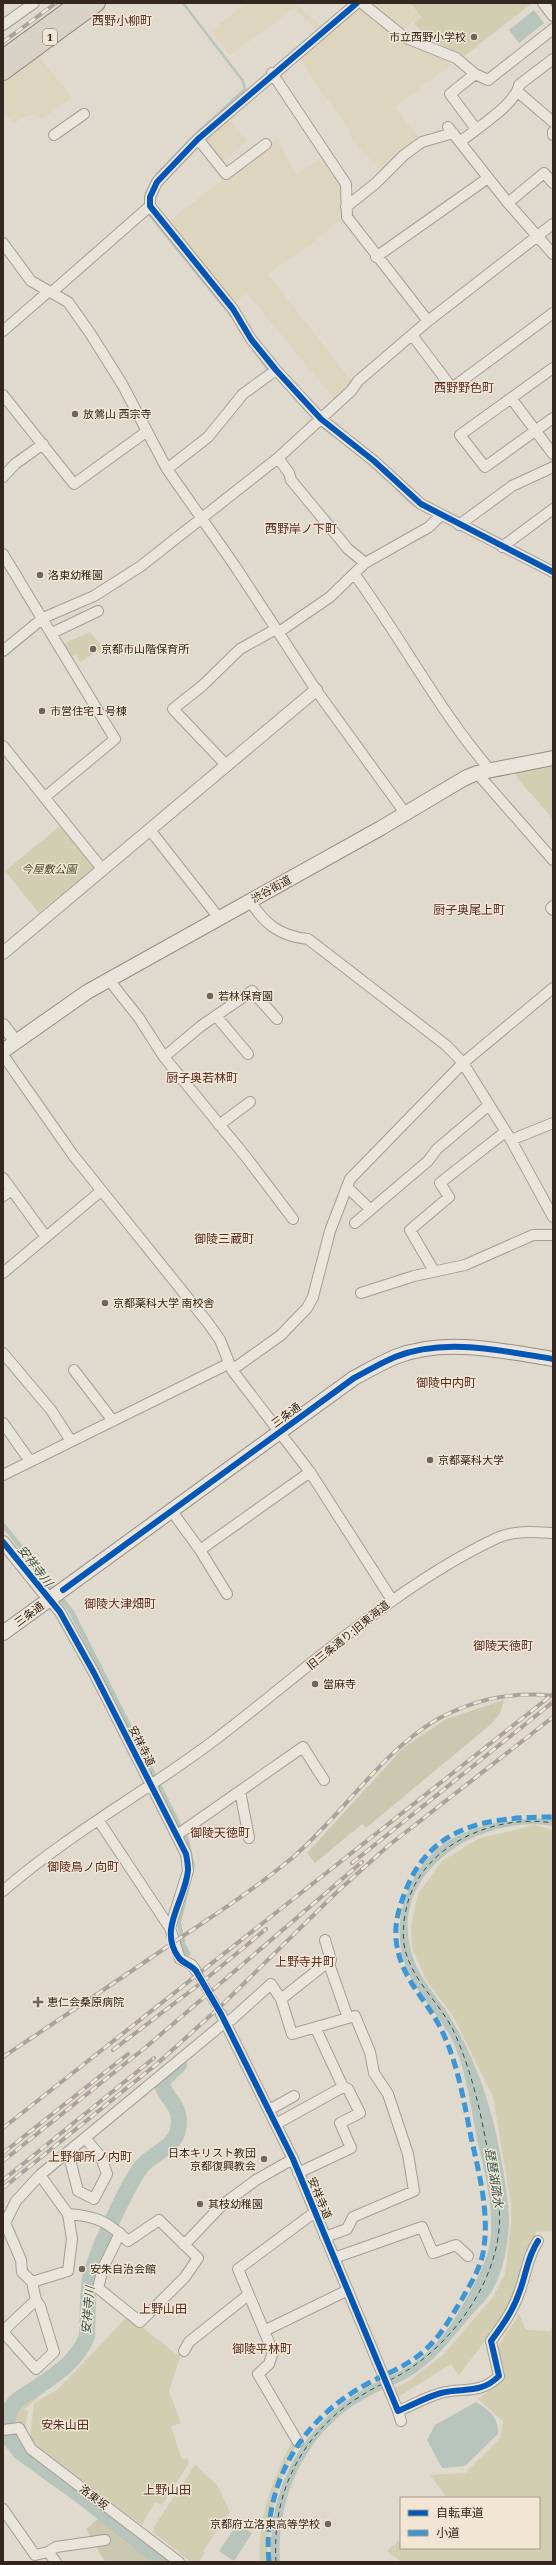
<svg xmlns="http://www.w3.org/2000/svg" width="556" height="2565" viewBox="0 0 556 2565" font-family="'IBM Plex Serif','Noto Sans JP',serif">
<style>
.farmland{fill:#ded5bf}
.green{fill:#d1ceb2}
.cemetery{fill:#cbc8b0}
.water{fill:#b7c5bc}
.lines{fill:none;stroke-linecap:round;stroke-linejoin:round}
.stream{stroke:#b7c5bc;stroke-width:2.5}
.river{stroke:#b7c5bc;stroke-width:16}
.ferry{stroke:#31514c;stroke-width:1;stroke-dasharray:5 4;stroke-linecap:butt}
.minor-tunnel{stroke:#bdb5aa;stroke-width:10;stroke-dasharray:10 5;stroke-linecap:butt}
.minor-casing{stroke:#a59e96;stroke-width:12}
.tertiary-casing{stroke:#a59e96;stroke-width:14}
.secondary-casing{stroke:#958e86;stroke-width:16}
.trunk-casing{stroke:#8b847d;stroke-width:18}
.minor{stroke:#e9e5dd;stroke-width:10}
.tertiary{stroke:#e9e5dd;stroke-width:12}
.secondary{stroke:#e9e5dd;stroke-width:14}
.trunk{stroke:#d9d2c7;stroke-width:16}
.rail-casing{stroke:#a9a39d;stroke-width:4}
.rail{stroke:#f1e6d4;stroke-width:2.5;stroke-dasharray:8;stroke-linecap:butt}
.quiet{stroke:#3d96d5;stroke-width:5;stroke-dasharray:10 5;stroke-linecap:butt}
.cycleway-casing{stroke:#f1e6d4;stroke-width:8}
.cycleway{stroke:#0057b8;stroke-width:6}
.poi-dot{fill:#70655c;stroke:#f1e6d4;stroke-width:1.5}
.labels{text-anchor:middle;stroke-width:3;stroke-linejoin:round;paint-order:stroke}
.shield{fill:#f1e6d4;stroke:#6c6055;stroke-width:1}
.shield-label{font-size:10px;font-weight:bold;fill:#33271f}
.poi-label{font-size:11px;fill:#33271f;stroke:#f1e6d4;text-anchor:start}
.park-label{font-size:11px;font-style:italic;fill:#474d29;stroke:#f1e6d4}
.street-label{font-size:11px;fill:#33271f;stroke:#f1e6d4}
.neighbourhood-label{font-size:12px;fill:#5a2a24;stroke:#f1e6d4}
.water-label{font-size:12px;font-style:italic;fill:#31514c;stroke:#f1e6d4}
</style>
<rect width="100%" height="100%" fill="#e0d9cd"/>
<path class="farmland" d="M246,3h50l28,26 -5,4 -25,-25 -64,47 -19,-24z
M370,3h38l12,14 -16,13z
M358,5l45,36 49,23 -57,43 26,33 -40,32 -31,-36v-6l-40,-54 -10,-21z
M39,56l33,42 -30,21 -6,-4 -9,1 -13,7 -11,-12v-28z
M226,117l21,24 -25,21 -19,-25z
M278,138l7,17 11,19 27,-18 20,28 -1,34 -27,23 -47,33 85,109 -18,17 -88,-107 -17,13 -66,-81z"/>
<path class="green" d="M410,3h121v1l-67,52 -35,-17 -15,-16 7,-6z
M90,632l13,16 -23,14 -4,-7 -4,1 -9,-12z
M553,765v54l-35,-40 -3,-7z
M60,826l34,42 -55,45 -34,-42z
M534,1825l19,5v401l-17,1 -29,80 -48,63 -8,-11 -53,33 -4,-9 15,-7 34,-26 50,-58 12,-23 6,-51v-19l-18,-107 -40,-81 -27,-36 -14,-32 -1,-22 7,-32 24,-33 36,-22z
M519,2314l7,16 25,1 2,-8v239h-152l-14,-11 14,-12v9h138v-50h-92l-17,-23 35,-2 35,-35 3,-17 -25,-22 14,-11 11,-13 -5,-28z
M128,2316l52,41 -11,34 12,32 -10,3 11,34 5,-2 2,5 -27,42 -7,-3 -13,23 -103,-76 -9,-10 4,-36 23,-13z
M76,2356v8l-52,46h4l-3,20 5,11 157,121h-23l-80,-64 -64,-46 -13,-17 -4,-24 10,-11 27,-14z
M295,2436l3,6c-20,38 -32,76 -30,120h-8c-3,-44 14,-88 35,-126z
M195,2465l22,20 13,27 -27,39 2,2 -6,9h-8l-38,-30 1,-5z"/>
<path class="cemetery" d="M504,1700l-4,14 -10,11 -124,103 -4,-4 -47,39 -8,-10 96,-105 43,-29z
M100,2517l54,45h-49l-19,-33z"/>
<path class="water" d="M534,10l10,13 -25,20 -10,-13z
M3,1521l71,90 115,229 6,26 -14,57 5,22 5,9 -5,4 -7,-17 -1,-16 1,-13 9,-24 4,-22 -6,-26 -21,-36 -95,-190 -67,-86z
M553,1818v8c-70,-12 -161,42 -143,121 6,29 25,46 40,70 30,49 45,101 54,158 2,15 5,31 5,47 -1,24 -6,54 -20,73 -5,8 -13,14 -19,22 -17,20 -31,39 -53,55 -17,12 -38,17 -55,28 -57,34 -86,97 -82,162h-9c-4,-70 29,-133 88,-170 20,-13 44,-19 63,-35 22,-18 37,-44 50,-69 9,-17 18,-35 19,-54 2,-32 -7,-64 -14,-95 -6,-31 -10,-63 -22,-93 -13,-30 -40,-52 -50,-82 -8,-24 -7,-47 2,-70 24,-65 85,-75 146,-76z
M476,2402c14,9 22,14 22,32l-33,32 -23,2 -15,-28 8,-15z
M238,2523l14,10 -18,28 -15,-10z"/>
<g class="lines">
<path class="stream" d="M157,174l36,-37 52,-48 -2,-8 -60,-78
M146,193l7,-13
M147,212l86,106
M254,351l13,17
M291,394l22,24
M321,426l28,21
M396,488l15,15 16,10"/>
<path class="river" d="M164,2562l-80,-64 -64,-46 -13,-17c1,-7 -1,-18 3,-25 6,-13 19,-16 30,-25 19,-12 39,-27 47,-49 1,-18 0,-39 3,-57 5,-24 37,-94 52,-113 11,-13 32,-18 36,-36 5,-25 -11,-28 -16,-46l2,-5 15,-14"/>
<path class="ferry" d="M390,2380c60,-29 116,-105 109,-174 -3,-22 -9,-43 -13,-64 -7,-38 -16,-74 -31,-108 -13,-29 -40,-50 -49,-81 -4,-12 -3,-30 0,-43 12,-63 87,-97 147,-87
M276,2562c-5,-80 35,-143 106,-178"/>
<path class="minor-tunnel" d="M196,1971l25,43"/>
<defs>
<path id="minor" d="M357,3l-159,136 -41,43 -7,15v9l83,103 18,30 25,31 45,49 53,42 47,43 132,68
M362,3l42,34 52,21 19,16 13,6 65,-51
M543,3l10,13
M3,25l31,-22
M272,73l74,111 1,33 81,104
M475,74l-25,20 26,35
M518,92l35,30
M448,127l60,76 45,51
M553,132v3
M54,135l30,-21
M198,139l28,35 40,-30
M460,142c16,-13 56,-38 59,-57l34,-26
M508,203l36,-30 9,10
M346,207l30,-24 28,-28 18,-13 31,-9
M3,243l28,38 37,21 22,31 32,51 45,85 68,97 81,124 89,123
M376,257l112,-79
M52,292l98,-86
M3,331l46,-40
M412,335l40,53 101,-75
M553,368l-93,67 25,32 68,-49
M3,395l71,89 72,-52
M511,398l42,56
M278,458l11,15 2,7 57,69 17,14
M167,469l41,-32 35,-43 33,-24
M3,477l12,-13 28,-20
M459,525l53,-39 41,-19
M502,547l51,-38
M3,554l112,185 -70,58
M355,575c47,64 84,136 136,196
M279,632l51,-35 35,-34 64,-36 11,-11
M52,633l46,-22
M3,651l40,-33 51,-22 47,-30 137,-108 73,-67 7,-10 70,-60 125,-97
M3,746l100,124
M227,766l-54,-57 29,-23 38,-37 36,-20
M477,773l76,87
M150,830l69,88
M250,901c15,23 29,35 58,38l139,107 16,17 90,-75
M553,906l-2,2 2,2
M109,980l30,38 25,39 82,100 47,62
M216,1016l32,38
M3,1055l70,100 135,168 12,17 12,30 78,102 82,128
M164,1057l37,-31 51,-35 25,28
M219,1125l31,-23
M511,1140l42,-17
M3,1178l43,59
M347,1187l23,22
M3,1196l9,-6
M355,1223l73,-62 9,-12 52,-44
M434,1271l-24,-41 39,-33 -9,-14 65,-51
M3,1273l98,-82
M361,1293l53,-17 51,-11 68,-30h20
M3,1353l48,57 20,31
M74,1370l39,51
M232,1370l49,-35 26,-27 6,-11 17,-66 20,-52 113,-116 48,77 42,77
M3,1423l27,38
M3,1475l225,-111
M171,1510l29,40 110,-78
M200,1550l27,44
M49,1599l11,13 34,61 92,181 2,17 -18,57 10,31 12,6 4,6
M240,1791l9,47
M99,1821l71,107
M177,1835l126,-88 21,33
M3,1891c64,-56 141,-98 209,-149 93,-70 179,-154 285,-204 18,-8 37,-6 56,-5
M325,1940l6,20 -2,4 19,54 7,-2 15,36 4,21 14,21 20,60 6,37 -61,26 -6,12 -22,8
M281,1999l11,35 56,-16
M221,2014l72,145 105,252c13,-5 28,-14 43,-18 22,-6 39,2 58,-17l-8,-35c11,-15 22,-30 28,-48 7,-17 8,-36 19,-52
M269,2110l25,-14
M276,2124l67,-37 -27,-58
M68,2152l10,39 16,8 13,-25 -6,-17 -16,-19
M298,2173l53,-25 -11,-25 20,-10 -12,-24 -5,-2
M68,2214c29,2 40,8 60,27l31,-21 39,38 -13,19 -45,45 -42,-34 5,-20 17,-35
M5,2223l16,37 1,12 10,10 36,-11 4,-32 -4,-25 -28,-39
M3,2227l13,-26 24,-26 184,-152 7,-3 40,-36 10,15 42,-33 6,-2
M184,2245l38,-40 34,-25 37,-21
M334,2258l88,-31 11,26 23,-8 12,11
M3,2331l33,-31 -4,-18
M264,2331l84,-41
M3,2332l33,37 18,-17 -14,-46 -4,-6
M184,2351l5,-9 59,-47
M398,2411l3,10
M3,2430l16,-2 12,21 148,113
M298,2442l-40,-68 11,-10 4,-12 -35,-83 77,-57
M3,2509l32,46 13,-3 8,10
M48,2552l8,-5 49,-7"/>
<path id="tertiary" d="M3,953l313,-263
M3,1025l13,17
M3,1542l46,57"/>
<path id="secondary" d="M3,1051l84,-59 294,-164 84,-50 12,-5 76,-15
M3,1633l351,-255c13,-7 27,-15 41,-21 49,-20 108,-6 158,2"/>
<path id="trunk" d="M3,58l75,-55
M3,72l94,-69"/>
</defs>
<use href="#minor" class="minor-casing"/>
<use href="#tertiary" class="tertiary-casing"/>
<use href="#secondary" class="secondary-casing"/>
<use href="#trunk" class="trunk-casing"/>
<use href="#minor" class="minor"/>
<use href="#tertiary" class="tertiary"/>
<use href="#secondary" class="secondary"/>
<use href="#trunk" class="trunk"/>
<defs>
<path id="rail" d="M3,42l53,-39
M352,1863l201,-161
M113,2050l88,-67 65,-54
M3,2057c58,-39 116,-77 174,-117 39,-26 79,-52 115,-82 51,-43 87,-104 144,-138 36,-20 76,-29 117,-24
M3,2128l550,-434
M3,2153l125,-99
M3,2161l143,-114 216,-185
M3,2180l151,-122
M3,2188l155,-125 64,-58 116,-114 50,-45 165,-129"/>
</defs>
<use href="#rail" class="rail-casing"/>
<use href="#rail" class="rail"/>
<path class="quiet" d="M269,2562c-7,-77 31,-142 98,-178 20,-11 41,-18 58,-34 16,-14 26,-33 37,-51 9,-16 20,-33 22,-52 5,-36 -5,-74 -13,-110 -7,-35 -13,-73 -29,-106 -13,-28 -37,-48 -44,-80 -5,-19 -1,-38 6,-56 25,-70 83,-78 149,-78"/>
<defs>
<path id="cycleway" d="M357,3l-159,136 -41,43 -7,15v9l83,103 18,30 25,31 45,49 53,42 47,43 132,68
M3,1542l57,70 34,61 92,181c1,5 2,11 2,16 -2,30 -31,59 -9,88 5,6 13,7 17,13l25,43 72,145 105,252c13,-5 28,-14 43,-18 22,-6 39,2 58,-17l-8,-35c11,-15 22,-30 28,-48 7,-17 8,-36 19,-52
M63,1590l291,-212c13,-7 27,-15 41,-21 49,-20 108,-6 158,2"/>
</defs>
<use href="#cycleway" class="cycleway-casing"/>
<use href="#cycleway" class="cycleway"/>
</g>
<g class="poi-dot">
<circle cx="474" cy="37" r="4"/>
<circle cx="75" cy="414" r="4"/>
<circle cx="40" cy="575" r="4"/>
<circle cx="93" cy="649" r="4"/>
<circle cx="42" cy="711" r="4"/>
<circle cx="210" cy="996" r="4"/>
<circle cx="105" cy="1303" r="4"/>
<circle cx="430" cy="1460" r="4"/>
<circle cx="315" cy="1684" r="4"/>
<path d="M36 1996h4v4h4v4h-4v4h-4v-4h-4v-4h4z"/>
<circle cx="264" cy="2159" r="4"/>
<circle cx="200" cy="2204" r="4"/>
<circle cx="82" cy="2269" r="4"/>
<circle cx="328" cy="2524" r="4"/>
</g>
<g class="labels">
<rect class="shield" x="43" y="29" width="14" height="16" rx="3"/>
<g class="shield-label">
<text x="50" y="41">1</text>
</g>
<g class="poi-label">
<text x="466" y="41" text-anchor="end">市立西野小学校</text>
<text x="83" y="418">放鶯山 西宗寺</text>
<text x="48" y="579">洛東幼稚園</text>
<text x="101" y="653">京都市山階保育所</text>
<text x="50" y="715">市営住宅１号棟</text>
<text x="218" y="1000">若林保育園</text>
<text x="113" y="1307">京都薬科大学 南校舎</text>
<text x="438" y="1464">京都薬科大学</text>
<text x="323" y="1688">當麻寺</text>
<text x="47" y="2006">恵仁会桑原病院</text>
<text x="256" y="2157" text-anchor="end">日本キリスト教団<tspan x="256" dy="13">京都復興教会</tspan></text>
<text x="208" y="2208">其枝幼稚園</text>
<text x="90" y="2273">安朱自治会館</text>
<text x="320" y="2528" text-anchor="end">京都府立洛東高等学校</text>
</g>
<g class="park-label">
<text x="49" y="873">今屋敷公園</text>
</g>
<g class="street-label">
<text transform="translate(271 889) rotate(-29)" y="4">渋谷街道</text>
<text transform="translate(286 1415) rotate(-36)" y="4">三条通</text>
<text transform="translate(29 1614) rotate(-36)" y="4">三条通</text>
<text transform="translate(348 1635) rotate(-39)" y="4">旧三条通り;旧東海道</text>
<text transform="translate(142 1746) rotate(63)" y="4">安祥寺道</text>
<text transform="translate(320 2198) rotate(67)" y="4">安祥寺道</text>
<text transform="translate(94 2497) rotate(37)" y="4">洛東坂</text>
</g>
<g class="neighbourhood-label">
<text x="122" y="25">西野小柳町</text>
<text x="464" y="392">西野野色町</text>
<text x="301" y="533">西野岸ノ下町</text>
<text x="469" y="914">厨子奥尾上町</text>
<text x="202" y="1082">厨子奥若林町</text>
<text x="224" y="1243">御陵三蔵町</text>
<text x="446" y="1387">御陵中内町</text>
<text x="120" y="1608">御陵大津畑町</text>
<text x="503" y="1650">御陵天徳町</text>
<text x="220" y="1837">御陵天徳町</text>
<text x="83" y="1871">御陵鳥ノ向町</text>
<text x="305" y="1966">上野寺井町</text>
<text x="90" y="2161">上野御所ノ内町</text>
<text x="163" y="2313">上野山田</text>
<text x="262" y="2353">御陵平林町</text>
<text x="65" y="2429">安朱山田</text>
<text x="167" y="2494">上野山田</text>
</g>
<g class="water-label">
<text transform="translate(35 1566) rotate(52)" y="4">安祥寺川</text>
<text transform="translate(494 2178) rotate(81)" y="4">琵琶湖疏水</text>
<text transform="translate(88 2310) rotate(-85)" y="4">安祥寺川</text>
</g>
</g>
<rect width="556" height="2565" fill="none" stroke="#33271f" stroke-width="8"/>
<rect x="400" y="2497" width="140" height="52" fill="#f1e6d4" stroke="#a59a8c"/>
<rect x="408" y="2510" width="20" height="6" fill="#0057b8" stroke="#a59a8c"/>
<text x="436" y="2517" font-size="12" fill="#33271f">自転車道</text>
<rect x="408" y="2530" width="20" height="6" fill="#3d96d5" stroke="#a59a8c"/>
<text x="436" y="2537" font-size="12" fill="#33271f">小道</text>
</svg>
